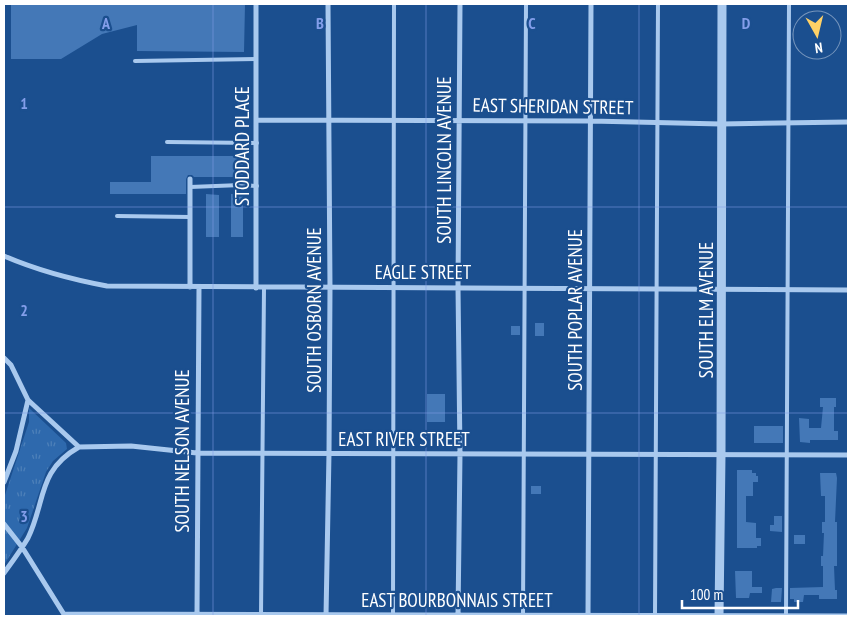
<svg xmlns="http://www.w3.org/2000/svg" width="852" height="620" viewBox="0 0 852 620" font-family="'PT Sans Narrow',sans-serif">
<style>
.park{fill:url(#park-tufts)}
.building{fill:#4478b7}
.lines{fill:none;stroke-linecap:round;stroke-linejoin:round}
.service{stroke:#a9c9ee;stroke-width:4}
.minor{stroke:#a9c9ee;stroke-width:5}
.tertiary{stroke:#a9c9ee;stroke-width:9}
.grid{fill:none;stroke:#839eea;stroke-width:1;stroke-opacity:0.55}
.labels{text-anchor:middle;stroke-width:4.5;stroke-linejoin:round;paint-order:stroke}
.street-label{font-size:19px;fill:#fff;stroke:#1b4f8f}
.grid-label{font-size:16px;text-anchor:middle;font-weight:bold;fill:#839eea;stroke:#1b4f8f;stroke-width:4.5;stroke-linejoin:round;paint-order:stroke}
</style>
<defs>
<pattern id="park-tufts" width="24" height="20" patternUnits="userSpaceOnUse" patternTransform="scale(1.25)"><rect width="24" height="20" fill="#2e69ad"/><path d="M3 7l-1-3M5 7V3M7 7l1-3M15 17l-1-3M17 17v-4M19 17l1-3" fill="none" stroke="#4d80b9"/></pattern>
</defs>
<rect width="100%" height="100%" fill="#1b4f8f"/>
<path class="park" d="M29,408l37,35 1,6 -14,12 -7,11 -19,56 -23,37v-67l25,-76z"/>
<path class="building" d="M11,4h234l-1,48 -107,-1v-26l-35,9 -41,25h-50z
M151,156h92v21h-49l-2,-2h-4l-2,4v15h-76v-12h41z
M206,194l13,1v42h-13z
M231,194h12v43h-12z
M535,323h9v13h-9z
M511,326h9v9h-9z
M427,394h18v28h-18z
M820,398h16v9h-2v24h4v9h-28v3l-10,-1 -1,-24 10,1v9h12l2,-21h-3z
M754,426h29v17h-29z
M737,470h15v3h4v3h2v6h-5v14h-7v26l10,1v15h5v8h-4v2h-20z
M820,473h16l1,5 -2,44h2v44h-3l1,24h2v9h-18v-4h-15l-1,7h-9v-3h-4v-11l33,-1v-21h-2v-10h2l1,-23h-2v-11h3v-26h-4z
M531,486h10v8h-10z
M774,516h8v16l-12,-1v-6h4z
M794,535h11v9h-11z
M735,571h17v16h10v6h-12l-1,5h-13z
M776,588h6l-1,14h-10l1,-13z"/>
<g class="lines">
<path class="service" d="M135,61l121,-2
M167,142l90,1
M190,187l51,-2 16,1
M117,216l73,1
M261,615l3,-327
M523,615l3,-611
M393,616l1,-612
M655,616l3,-612
M786,616l3,-612"/>
<path class="minor" d="M257,120l334,1 130,3 127,-2
M4,256c35,15 65,23 103,30l741,4
M190,287v-108
M256,288v-284
M4,358l7,7 17,35 51,47 52,-1 66,7 651,2
M4,482l12,-31 12,-51
M4,524l18,23 43,69
M4,573c8,-11 17,-23 24,-35 18,-37 9,-67 51,-91
M65,614l783,2
M197,616l2,-329
M326,616l3,-163 1,-165 -2,-284
M458,616l2,-162 -2,-167 2,-283
M588,616c2,-204 3,-408 3,-612"/>
<path class="tertiary" d="M719,616l2,-161 1,-451"/>
</g>
<path class="grid" d="M213,4v612M426,4v612M639,4v612M4,207h844M4,413h844"/>
<g class="labels">
<g class="street-label">
<text transform="translate(553 106) rotate(1)" y="7">EAST SHERIDAN STREET</text>
<text transform="translate(242 146) rotate(-90)" y="7">STODDARD PLACE</text>
<text transform="translate(444 160) rotate(-90)" y="7">SOUTH LINCOLN AVENUE</text>
<text x="423" y="279">EAGLE STREET</text>
<text transform="translate(314 310) rotate(-90)" y="7">SOUTH OSBORN AVENUE</text>
<text transform="translate(575 310) rotate(-90)" y="7">SOUTH POPLAR AVENUE</text>
<text transform="translate(706 310) rotate(-90)" y="7">SOUTH ELM AVENUE</text>
<text x="404" y="446">EAST RIVER STREET</text>
<text transform="translate(182 451) rotate(-90)" y="7">SOUTH NELSON AVENUE</text>
<text x="457" y="607">EAST BOURBONNAIS STREET</text>
</g>
</g>
<g class="grid-label">
<text x="106" y="29">A</text>
<text x="320" y="29">B</text>
<text x="532" y="29">C</text>
<text x="746" y="29">D</text>
<text x="24" y="109">1</text>
<text x="24" y="316">2</text>
<text x="24" y="522">3</text>
</g>
<rect width="852" height="620" fill="none" stroke="#ffffff" stroke-width="10"/>
<g transform="translate(817 35) rotate(172)"><circle r="24" fill="#1b4f8f" stroke="#7695bc"/>
<path d="M0-4L9 19L0 12L-9 19Z" fill="#ffd166"/>
<text y="-8" font-size="14" font-weight="bold" text-anchor="middle" fill="#ffffff">N</text>
</g>
<path d="M682 600v8h116v-8" fill="none" stroke="#ffffff" stroke-width="2.5"/>
<text x="690" y="600" font-size="15" fill="#ffffff" stroke="#1b4f8f" stroke-width="4" paint-order="stroke">100 m</text>
</svg>
